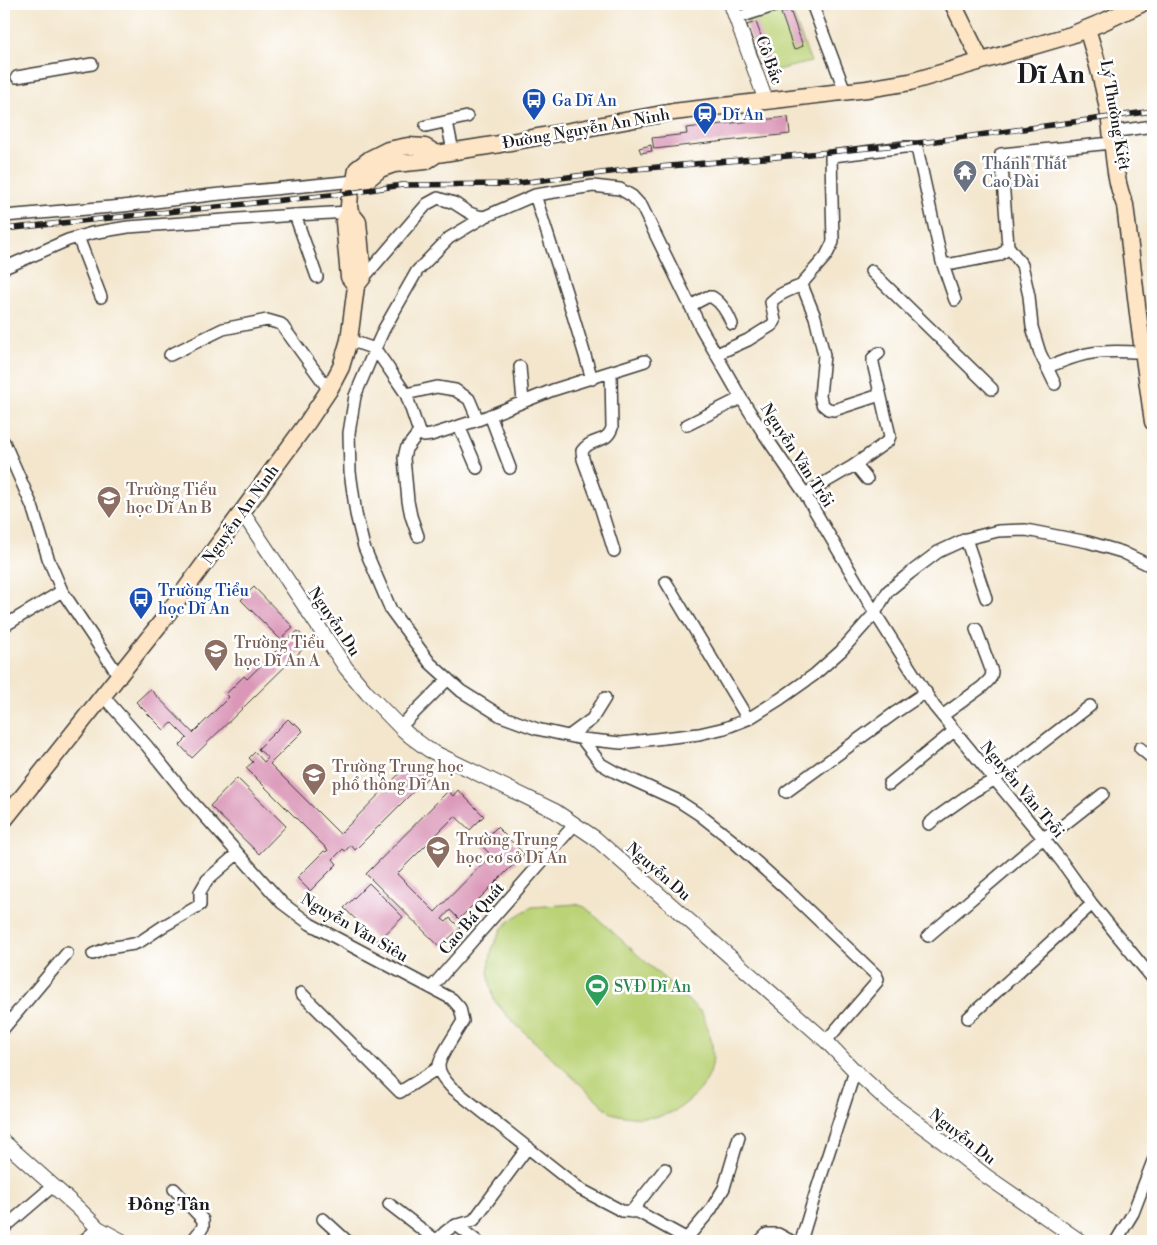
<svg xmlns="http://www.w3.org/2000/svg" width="1157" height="1245" viewBox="0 0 1157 1245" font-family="'Libre Bodoni',serif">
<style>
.green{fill:#bbd377;stroke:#6c784a}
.building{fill:#da97b8}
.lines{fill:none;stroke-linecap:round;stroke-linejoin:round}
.minor-casing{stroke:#3c3a37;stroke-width:14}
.tertiary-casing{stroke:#3c3a37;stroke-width:16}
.secondary-casing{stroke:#3c3a37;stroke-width:19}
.minor{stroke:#fff;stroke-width:11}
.tertiary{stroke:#fff;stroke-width:14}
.secondary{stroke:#fde5c5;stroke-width:16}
.rail-casing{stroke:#1c1c1c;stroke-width:5.5}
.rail{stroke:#fff;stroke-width:4;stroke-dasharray:11;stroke-linecap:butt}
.labels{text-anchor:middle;stroke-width:5;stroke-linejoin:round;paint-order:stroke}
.street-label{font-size:16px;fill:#1c1c1c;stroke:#fff}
.transit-label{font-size:16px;fill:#164399;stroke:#fff;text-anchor:start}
.worship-label{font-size:16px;fill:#5b616d;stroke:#fff;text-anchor:start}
.education-label{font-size:16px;fill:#785e54;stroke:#fff;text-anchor:start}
.leisure-label{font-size:16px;fill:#27864d;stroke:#fff;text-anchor:start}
.neighbourhood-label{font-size:18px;font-weight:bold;fill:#1c1c1c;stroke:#fff}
.town-label{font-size:26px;font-weight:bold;fill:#1c1c1c;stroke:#fff}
</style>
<rect width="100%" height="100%" fill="#fff"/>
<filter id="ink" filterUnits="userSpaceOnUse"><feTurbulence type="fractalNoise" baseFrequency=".02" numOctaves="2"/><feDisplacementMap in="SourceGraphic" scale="10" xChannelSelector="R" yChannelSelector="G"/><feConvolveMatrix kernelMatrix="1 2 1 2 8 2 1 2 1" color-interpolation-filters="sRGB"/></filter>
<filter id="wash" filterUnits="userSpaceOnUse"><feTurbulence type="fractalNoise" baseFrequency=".0096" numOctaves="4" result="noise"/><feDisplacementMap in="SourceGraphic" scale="20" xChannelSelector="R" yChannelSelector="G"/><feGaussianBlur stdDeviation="1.12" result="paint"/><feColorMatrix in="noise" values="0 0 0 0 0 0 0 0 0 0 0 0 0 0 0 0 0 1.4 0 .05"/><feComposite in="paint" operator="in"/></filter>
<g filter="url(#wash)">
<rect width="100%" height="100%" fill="#f3e6cd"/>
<path class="green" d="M790,7l21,55 -47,11 -18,-52z
M576,904l9,3 117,106c7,17 13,34 10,52 -2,13 -10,24 -19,32 -8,7 -16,14 -26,17 -18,6 -38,4 -56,-1l-103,-96 -14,-17 -6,-27 4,-24 10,-21 11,-10 19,-11z"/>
<g id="blocks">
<path class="building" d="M790,10l13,36 -9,4 -13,-37z
M756,22l14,39 -9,3 -14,-39z
M788,117l2,17 -136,15 -2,-11 35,-4 -1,-6z
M651,145l1,6 -11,2 -2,-5z
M254,587l39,40 -10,9 4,4 11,-9 11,12 -117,115 -12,-13 7,-7 -15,-15 -8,7 -28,-28 14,-13 43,44 36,-36 -3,-3 18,-18 3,3 37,-36 -43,-43z
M288,719l5,5 2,-1 8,8 -33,33 70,70 71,-72 16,16 -72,72 -4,-5 -6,6 -2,-2 -10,10 4,5 -27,27 -13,-13 27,-27 2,1 2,-2 -82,-82 7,-6 -4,-4 6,-6 9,10 4,-4 -10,-9z
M237,778l49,48 -27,28 -49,-48z
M458,790l26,26 -14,14 -15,-14 -58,58 38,38 56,-57 -11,-11 17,-17 27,27 -65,65 -9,-9 -8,9 4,3 4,-4 10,10 -20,19 -74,-73 82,-83 5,5z
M369,883l34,34 -25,24 -34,-33z"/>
</g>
</g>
<g filter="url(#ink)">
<use href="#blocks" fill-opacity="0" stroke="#3c3a37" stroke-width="1"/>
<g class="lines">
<defs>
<path id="minor" d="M812,4l33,87
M736,18l44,-14
M17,77l75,-13
M447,122l6,29
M426,126l41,-9
M1111,132l42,-6
M535,195l31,97 26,87
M295,215l22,62
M4,216l119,-10 88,-11 144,-14
M484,217l-35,21 -32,33 -33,58 -9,20 -20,47 -6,37 1,39 6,42 8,33 27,63 39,53 31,28 40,25 36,13 45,10 39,4 78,-9 26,-6 23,-9 32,-20 34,-24 27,-24 34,-38 13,-22 22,-18 28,-21 28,-13 32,-8 28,-1 62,12 34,10 31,15
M78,237l23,60
M1008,246l14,19 7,31 3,31 8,26 15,31
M942,262l13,38
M4,268l64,-28 24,-7 36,-6 167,-12 55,-3
M871,271l121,118
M361,281l59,-69 7,-8 11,-6c5,2 11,3 16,5 10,6 17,13 30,14l51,-22 58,-9 27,3 12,7 10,11 59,121 40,70 23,36 41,60 70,119 59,93 109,132 19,24 30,42 61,75
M690,306l17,-9h5c10,6 16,17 20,27
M349,340l26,9 12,17 19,28 13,38 5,4 7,-1 47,-15 75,-30 92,-29
M717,354l31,-14 24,-15 3,-4 -4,-19c8,-9 20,-12 31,-17
M170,355l53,-26 44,-9 14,4 48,66
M520,367l3,35
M1047,367c15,-5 29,-12 45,-14 17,-3 34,-1 51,-1
M611,372l1,56c-5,14 -14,10 -24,17 -1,0 -6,6 -6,6l1,8 16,44 15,48
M406,394l31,-7 18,3 14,9 9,21
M880,395l-46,15 -6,-1 -6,-5 -2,-8 4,-41 -9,-38 -13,-32 3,-5 21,-24 7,-14 -2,-85 2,-1 71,-9h8l5,1 25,114 4,2h6l47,-9 6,-4 3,-5 -7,-92 111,-11
M490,415l20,53
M687,425l54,-27
M459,426l18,42
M4,442l28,64 16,52 14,33 57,85
M853,466l35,-25 2,-5 -17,-73v-5l6,-5
M805,494l48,-28 5,2 9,11
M418,536l-7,-20 -3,-15 -4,-43 2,-9 13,-17
M966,539l20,59
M666,582l82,137
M4,626l58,-35
M103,696l44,50 40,50 95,107 28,21 142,75 8,9 3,13c-5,9 -24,36 -24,45 0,9 7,15 12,21l129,102 42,22 16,1 4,2 49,27
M942,716l40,-29 7,-7 2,-3 1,-5 -16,-43
M400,727l48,-48
M569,736l23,-17 13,-21
M582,739l19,25 14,8 62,28 23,15 33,26 52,47 91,87 2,4 -1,3 -51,59
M1140,748l13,11
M889,784l65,-53
M786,792l110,-80 30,-20
M929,824l8,-7 37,-26 20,-11 96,-74
M928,936l115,-98 18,-11 42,-33
M93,954l15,-6 26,-4 7,-3 21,-14 38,-22v-13l7,-12 30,-26
M431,988l144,-164
M301,993l99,99 35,-22 4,-4
M968,1018l124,-114
M4,1028l63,-75
M174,1189l29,31v7l-11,14
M389,1204l48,37
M631,1212l34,-43
M323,1219l24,22
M456,1225l21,16
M4,1228l49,-42
M687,1238l23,-27 14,-23 15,-51
M83,1241l15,-13
M436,1241c6,-6 13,-14 21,-16 6,-2 11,-2 17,-5l54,-73
M760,1241l7,-7h11l13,7
M801,1241l13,-43 41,-127
M1116,1241l17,-28 20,-52"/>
<path id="tertiary" d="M731,4l35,97
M242,512l104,156 21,25 33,34 10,9 19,14 126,61 40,27 231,203 29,30 34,31 44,32 53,42 94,65
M4,1142l74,66 20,20 24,13"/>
<path id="secondary" d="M953,4l28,57
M1087,29c9,28 17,56 22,86 5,30 4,62 16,90l14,117 14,100
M355,181l13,-2 12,-10 14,-5 32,-3 11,-7 63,-10 173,-32 194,-23 43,-7 161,-47 32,-13 38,-18
M350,212l-6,10 5,55 7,9
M4,820l159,-200 144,-197 22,-33 12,-23 8,-27 7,-54 7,-9 -5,-55 -8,-10 -1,-6 1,-13 5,-12 2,-12 13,-10 18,-9 20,-4 17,1 12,7"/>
</defs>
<use href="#minor" class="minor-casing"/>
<use href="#tertiary" class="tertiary-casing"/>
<use href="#secondary" class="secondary-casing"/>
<use href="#minor" class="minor"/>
<use href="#tertiary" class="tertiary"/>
<use href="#secondary" class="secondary"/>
<defs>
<path id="rail" d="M4,229l346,-36 52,-8 108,-1 125,-15 165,-14 136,-14 217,-30"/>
</defs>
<use href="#rail" class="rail-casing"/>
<use href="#rail" class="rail"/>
</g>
</g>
<defs>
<symbol id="bus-pin" viewBox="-11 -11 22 30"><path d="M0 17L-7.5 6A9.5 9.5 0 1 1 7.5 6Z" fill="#1a4fb4" stroke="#fff"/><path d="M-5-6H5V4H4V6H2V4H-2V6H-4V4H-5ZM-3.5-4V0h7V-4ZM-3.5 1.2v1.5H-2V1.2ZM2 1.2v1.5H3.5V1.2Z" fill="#fff"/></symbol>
<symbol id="station-pin" viewBox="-11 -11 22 30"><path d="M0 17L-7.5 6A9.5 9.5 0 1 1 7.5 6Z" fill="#1a4fb4" stroke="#fff"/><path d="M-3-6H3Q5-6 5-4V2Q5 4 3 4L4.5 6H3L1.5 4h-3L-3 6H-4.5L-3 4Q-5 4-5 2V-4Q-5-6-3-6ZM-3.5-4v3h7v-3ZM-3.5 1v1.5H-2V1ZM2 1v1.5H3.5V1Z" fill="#fff"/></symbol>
<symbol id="temple-pin" viewBox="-11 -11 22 30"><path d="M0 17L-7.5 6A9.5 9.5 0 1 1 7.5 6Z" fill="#6b7280" stroke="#fff"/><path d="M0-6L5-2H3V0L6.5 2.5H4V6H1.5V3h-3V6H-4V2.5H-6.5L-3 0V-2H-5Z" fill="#fff"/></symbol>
<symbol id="school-pin" viewBox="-11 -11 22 30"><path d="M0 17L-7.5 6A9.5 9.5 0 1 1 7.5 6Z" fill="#8d6e63" stroke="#fff"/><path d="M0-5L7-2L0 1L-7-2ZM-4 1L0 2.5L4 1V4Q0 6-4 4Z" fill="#fff"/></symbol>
<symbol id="stadium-pin" viewBox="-11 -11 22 30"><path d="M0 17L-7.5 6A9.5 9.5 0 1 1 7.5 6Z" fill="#2e9e5b" stroke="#fff"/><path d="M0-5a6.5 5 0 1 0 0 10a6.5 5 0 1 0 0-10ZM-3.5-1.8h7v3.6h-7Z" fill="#fff"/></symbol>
</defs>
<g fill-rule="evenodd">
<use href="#bus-pin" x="520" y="86" width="28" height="38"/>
<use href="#station-pin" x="691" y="100" width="28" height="38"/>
<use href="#temple-pin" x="951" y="158" width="28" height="38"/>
<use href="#school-pin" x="95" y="484" width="28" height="38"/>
<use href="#bus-pin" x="127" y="585" width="28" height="38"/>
<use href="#school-pin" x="202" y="637" width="28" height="38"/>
<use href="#school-pin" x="300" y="761" width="28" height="38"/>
<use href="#school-pin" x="424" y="834" width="28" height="38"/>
<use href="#stadium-pin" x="583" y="972" width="28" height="38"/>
</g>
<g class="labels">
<g class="street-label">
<text transform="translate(770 60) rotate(70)" y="6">Cô Bắc</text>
<text transform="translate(1116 115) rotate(80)" y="6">Lý Thường Kiệt</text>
<text transform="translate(586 128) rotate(-10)" y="6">Đường Nguyễn An Ninh</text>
<text transform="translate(798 455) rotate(57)" y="6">Nguyễn Văn Trỗi</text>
<text transform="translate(240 514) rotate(-54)" y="6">Nguyễn An Ninh</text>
<text transform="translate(335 621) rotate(56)" y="6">Nguyễn Du</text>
<text transform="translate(1023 789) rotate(50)" y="6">Nguyễn Văn Trỗi</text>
<text transform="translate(659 871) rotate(41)" y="6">Nguyễn Du</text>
<text transform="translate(471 918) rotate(-49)" y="6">Cao Bá Quát</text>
<text transform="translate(355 927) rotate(30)" y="6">Nguyễn Văn Siêu</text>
<text transform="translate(963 1136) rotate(38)" y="6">Nguyễn Du</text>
</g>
<g class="transit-label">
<text x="552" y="106">Ga Dĩ An</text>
<text x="722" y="120">Dĩ An</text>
<text x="158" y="596">Trường Tiểu<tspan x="158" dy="18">học Dĩ An</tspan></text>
</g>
<g class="worship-label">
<text x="982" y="169">Thánh Thất<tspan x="982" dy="18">Cao Đài</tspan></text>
</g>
<g class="education-label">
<text x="126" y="495">Trường Tiểu<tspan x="126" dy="18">học Dĩ An B</tspan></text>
<text x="234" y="648">Trường Tiểu<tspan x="234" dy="18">học Dĩ An A</tspan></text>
<text x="332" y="772">Trường Trung học<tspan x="332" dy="18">phổ thông Dĩ An</tspan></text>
<text x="456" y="845">Trường Trung<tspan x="456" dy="18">học cơ sở Dĩ An</tspan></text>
</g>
<g class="leisure-label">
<text x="614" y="992">SVĐ Dĩ An</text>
</g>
<g class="neighbourhood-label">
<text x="169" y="1210">Đông Tân</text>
</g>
<g class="town-label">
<text x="1051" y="83">Dĩ An</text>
</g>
</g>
<rect width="1157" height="1245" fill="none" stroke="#fff" stroke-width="20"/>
</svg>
